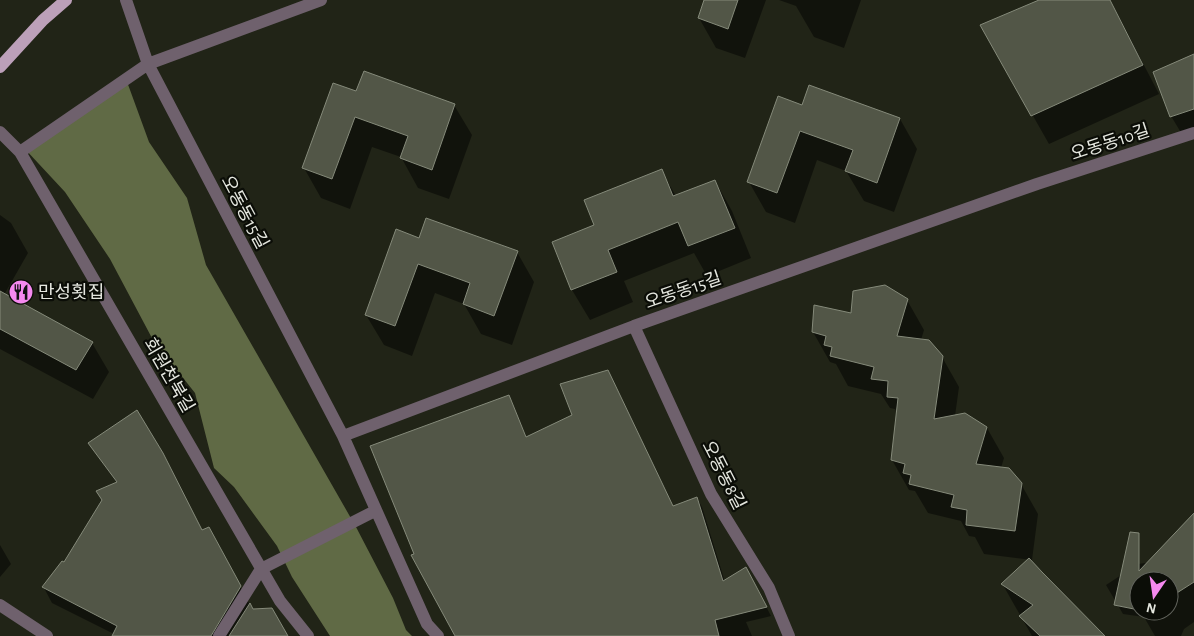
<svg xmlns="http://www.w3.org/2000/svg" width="1194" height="636" viewBox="0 0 1194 636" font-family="'Alegreya Sans','Noto Sans KR',sans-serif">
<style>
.water{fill:#606a45}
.shadow{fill:#0007;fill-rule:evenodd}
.building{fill:#525647;stroke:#858a7a}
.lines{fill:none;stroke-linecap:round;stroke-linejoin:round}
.street{stroke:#6f616d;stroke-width:12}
.primary{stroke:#bca0b9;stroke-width:12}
.labels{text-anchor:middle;stroke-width:4.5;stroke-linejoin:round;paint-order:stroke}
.street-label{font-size:18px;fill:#e5e7df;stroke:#0b0d07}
.poi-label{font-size:18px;fill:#e5e7df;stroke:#0b0d07;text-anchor:start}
</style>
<rect width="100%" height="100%" fill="#212417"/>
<path class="water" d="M126,79l23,63 38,56 19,67 150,262 37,71 13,32 6,6h-82l-38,-59 -15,-31 -43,-59 -20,-19 -19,-75 -42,-53 -43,-81 -45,-67 -40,-43z"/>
<path class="shadow" d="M705,0h61l-21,58 -29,-10 -17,-30z
M779,0h82l-17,48 -30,-11 -18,-31z
M1042,0h68l49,94 -110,50 -67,-118z
M1194,55v77l-11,4 -12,-20z
M357,93l97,12 18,30 -23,64 -31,-11 -17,-31 -29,-10 -22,62 -29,-11 -17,-30z
M802,106l98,13 17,30 -23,63 -30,-11 -18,-30 -29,-11 -22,63 -29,-11 -17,-30z
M661,171l15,25 39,-15 17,30 19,47 -44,18 -13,-23 -70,28 9,21 -43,18 -18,-30 -19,-47 43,-17z
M0,215l11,8 17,30 -24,42 88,48 17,29 -16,27 -93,-50z
M420,239l97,13 17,30 -22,63 -31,-11 -17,-30 -29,-11 -23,63 -28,-11 -18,-30z
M907,300l17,30 -3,10 21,17 17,30 -4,29 32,12 17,30 -3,10 20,16 17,30 -6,46 -48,-6 -9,-17 -6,-1 -8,-15 -33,-8 -13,-22 -6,-1 -17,-30 5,-47 -2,-4 -5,-1 -9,-14 -33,-8 -12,-22 -6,-2 -17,-30 39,-17z
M608,371l65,136 24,-9 5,9 23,75 26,-5 20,39 -25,6 6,14h-296l-43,-81 100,-149 14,32 47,-23z
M90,444l127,99 36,68 34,25h-174l1,-2 -62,-31 -8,-15 20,-24 53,-81z
M1194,522v100l-10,7 -3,7h-26l-11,-19 -21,-3 -17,-29 32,-21 21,-3zM1139,581h30v30h-30z
M0,545l11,19 -11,13z
M1003,585l100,51h-71z"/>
<path class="building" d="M704,0h34l-10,29 -30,-11z
M1039,0h71l33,65 -112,51 -51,-91z
M1194,54v55l-24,8 -17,-45z
M364,71l91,33 -23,66 -32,-12 8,-22 -53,-19 -23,62 -30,-11 31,-85 23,8z
M809,85l91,33 -23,65 -32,-12 8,-21 -53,-19 -23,62 -30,-11 31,-86 24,9z
M662,169l11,27 42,-16 20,48 -47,18 -10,-24 -70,28 9,22 -46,18 -19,-48 42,-17 -10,-25z
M426,218l92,33 -24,65 -31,-12 7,-21 -52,-19 -23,62 -30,-11 31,-86 23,9z
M885,285l23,14 -11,37 32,4 14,16 -9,63 31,-6 22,14 -11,37 33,4 13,15 -7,48 -49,-6 1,-15 -16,-3 3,-12 -45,-11 2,-9 -8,-2 2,-9 -14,-4 7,-62 -11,-1 1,-16 -17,-2 3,-12 -44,-11 2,-9 -8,-2 2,-9 -14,-4 2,-27 37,8 2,-22z
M0,291l93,51 -17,28 -76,-41z
M608,370l65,136 24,-9 26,84 23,-14 21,40 -52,13 4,16h-264l-44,-81 3,-1 -44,-108 139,-51 17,42 46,-22 -12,-31z
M137,410l26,43 39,77 7,-3 32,59 -30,50h-99l5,-10 -75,-39 20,-26 2,1 38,-62 -6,-9 21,-9 -29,-39z
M1194,513v69l-25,16v-17h-30v29l-25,-5 16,-73 9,1v38z
M1029,558l13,14 63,64h-65l-21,-20 14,-11 -32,-21z
M250,603l3,6 19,-1 16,28h-59z"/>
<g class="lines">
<path class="street" d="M126,0l22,64 195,372 291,-110 403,-142 157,-51
M0,132l20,20 260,449 28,35
M20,152l128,-88 173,-64
M634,326l77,168 58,94 20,48
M343,436l84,188 11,12
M0,605l47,31
M219,636l42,-67 114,-58"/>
<path class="primary" d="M0,67l43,-47 23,-20"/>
</g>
<defs>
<symbol id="restaurant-disc" viewBox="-11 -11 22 22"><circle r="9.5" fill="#f589ef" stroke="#0b0d07"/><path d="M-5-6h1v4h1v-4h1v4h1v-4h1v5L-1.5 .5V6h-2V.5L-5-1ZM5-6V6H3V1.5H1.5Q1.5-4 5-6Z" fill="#111"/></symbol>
</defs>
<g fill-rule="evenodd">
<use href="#restaurant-disc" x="7" y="278" width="28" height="28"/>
</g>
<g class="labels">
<g class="street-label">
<text transform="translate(1110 142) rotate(-18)" y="6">오동동10길</text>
<text transform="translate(245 212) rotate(62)" y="6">오동동15길</text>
<text transform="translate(683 290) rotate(-19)" y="6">오동동15길</text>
<text transform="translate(169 375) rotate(60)" y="6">회원천북길</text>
<text transform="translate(724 475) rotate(63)" y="6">오동동8길</text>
</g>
<g class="poi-label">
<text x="38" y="298">만성횟집</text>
</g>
</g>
<g transform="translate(1154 596) rotate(193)"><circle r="24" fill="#0b0d07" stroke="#62645d"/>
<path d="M0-4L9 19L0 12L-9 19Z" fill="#f589ef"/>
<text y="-8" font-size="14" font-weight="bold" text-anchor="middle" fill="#e5e7df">N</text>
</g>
</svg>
